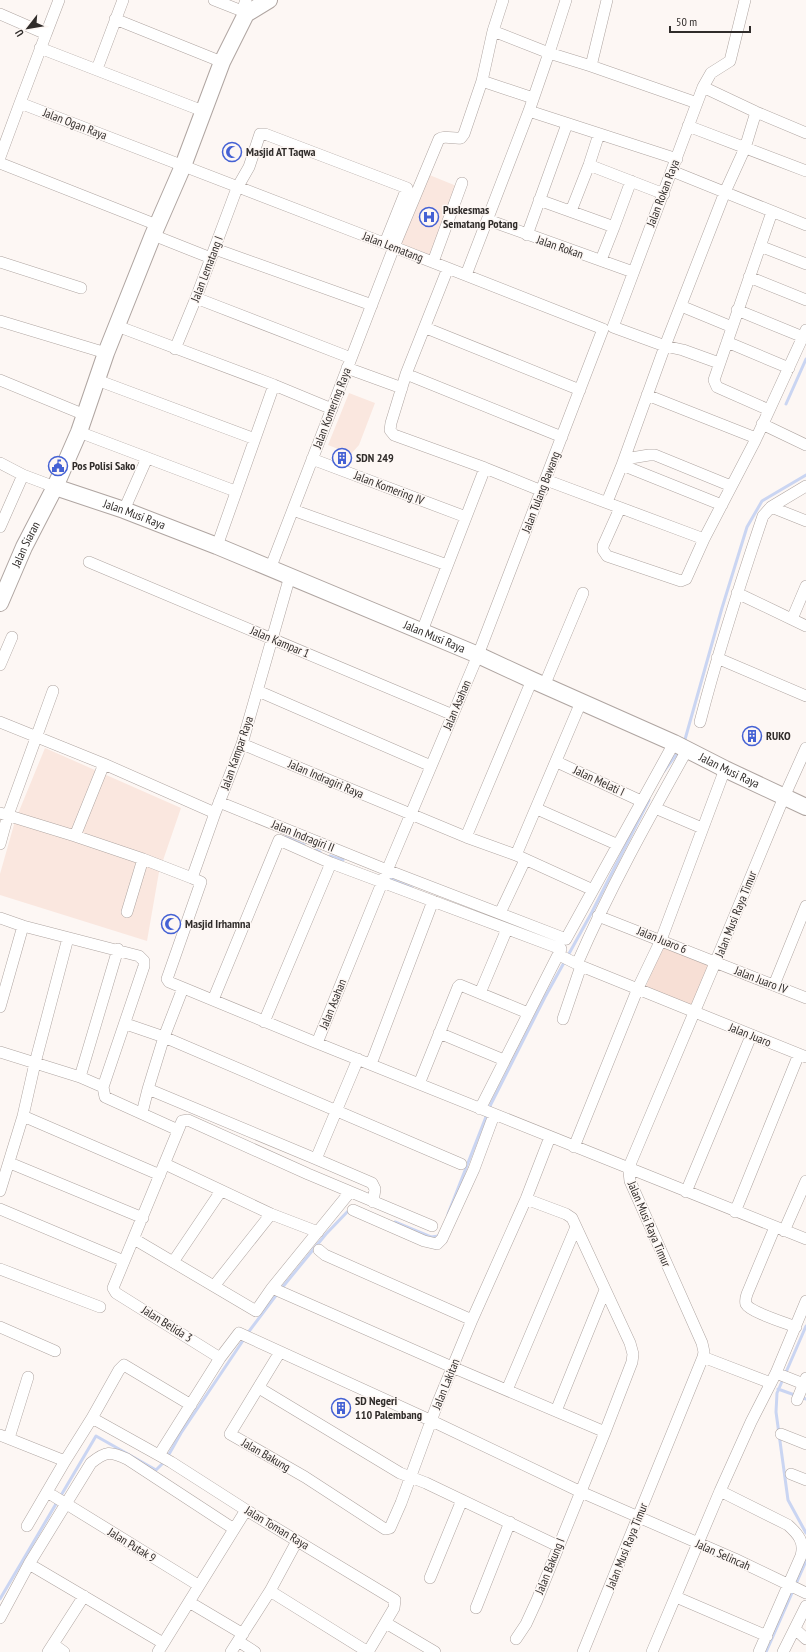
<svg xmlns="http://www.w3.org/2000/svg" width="806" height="1652" viewBox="0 0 806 1652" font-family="'PT Sans Narrow',sans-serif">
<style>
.built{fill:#fae7df}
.green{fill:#f7dfd5}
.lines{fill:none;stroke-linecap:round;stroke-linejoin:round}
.stream{stroke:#cad5f2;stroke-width:3}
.street-casing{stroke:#afa5a1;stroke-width:12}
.secondary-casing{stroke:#afa5a1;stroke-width:18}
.street{stroke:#fff;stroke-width:11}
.secondary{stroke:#fff;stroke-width:16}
.labels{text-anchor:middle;stroke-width:3;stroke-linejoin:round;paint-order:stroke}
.street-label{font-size:12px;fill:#302c2a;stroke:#fdf7f4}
.poi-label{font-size:12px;font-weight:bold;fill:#302c2a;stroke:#fdf7f4;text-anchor:start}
</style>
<rect width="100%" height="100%" fill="#fdf7f4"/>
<path class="built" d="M427,174l32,13 -27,73 -36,-14z
M349,393l26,10 -16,42 -8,9 -23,-9z
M45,748l136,60 -22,64 -12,69 -147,-46v-21l15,-53z"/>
<path class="green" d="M662,946l47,18 -16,43 -48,-18z"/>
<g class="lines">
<path class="stream" d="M786,404l20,-45
M684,743l38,-135 25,-81 15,-26 44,-26
M664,771l15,-20
M285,837l19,8
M312,848l8,4
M330,856l13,4
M390,879l22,9
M448,1214l43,-110 54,-107 47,-85 57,-112
M395,1222l36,15 8,-1 1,-2
M281,1289l45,-55 24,-25
M806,1326l-29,67 -1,19 12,88 18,33
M247,1334l30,-40
M778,1389l28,10
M168,1456l13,-23 63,-94
M0,1599l96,-163 60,34 9,-9
M766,1652l40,-91"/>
<defs>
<path id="street" d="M214,0l28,11 4,3
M566,0l-17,53 42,13 106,37
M242,11l4,-11
M0,14l46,20 -26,69
M115,19l107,43
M46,34l13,-34
M40,48l163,63
M591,66l16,-66
M97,69l26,-69
M482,81l51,17
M703,87l53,25 50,21
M529,111l148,48
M688,126l118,45
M0,157l20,-54 374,144 209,82
M0,163l157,62
M589,165l75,29
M672,171l134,54
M539,200l75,27 17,-46
M571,211l18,-46 10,-31
M488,220l145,52
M153,235l58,23
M527,235l40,-111
M760,246l46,18
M215,249l157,56
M601,260l13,-33
M0,262l81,26
M433,262l29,-79
M448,268l-42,106 -15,49 -1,7 4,5 91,33 57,23
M466,275l63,-164 20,-58 -56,-22
M749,277l57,23
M196,298l155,60
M681,306l51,21
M737,310l66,27
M0,321l106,32
M117,326l157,59 58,24
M613,327l90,-240 8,-14 19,-12 15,-61
M613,327l52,19 18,4 36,13
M426,328l154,62
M603,329l-125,326 -92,218 -69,170 489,196
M727,342l62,26
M175,349l21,-51 41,-110 12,-21 11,-33h5l142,54 -22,55
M347,368l55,20
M406,374l156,63
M0,380l85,35
M97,380l158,59
M647,395l109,43
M769,410l-52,-23 -3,-7 58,-168
M762,424l44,21
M79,432l156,59
M312,459l154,58
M625,459l24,-4h6l76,31
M0,463l23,12 32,12
M546,480l158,59
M607,502l15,-37
M722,505l-100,-40 43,-119 60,-154 20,-44 11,-36
M771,507l35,-21
M620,508l-17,38v4l4,6 74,25 5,-2 18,-40 51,-98 51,-111
M124,510l23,-52
M293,510l154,55
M0,527l23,-52
M217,546l57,-161
M89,562l364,153
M270,569l124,-322 45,-108c5,-4 15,0 22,-1l3,-4 18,-53 11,-50 10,-31
M737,593l69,33
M792,619l14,-33
M422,631l63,-163
M717,658l89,38
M0,665l12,-28
M544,686l39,-93
M258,691l173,75
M0,722l104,42 111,49
M700,722c18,-70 40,-138 63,-206l8,-9 35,14
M242,744l224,93 50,18 77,35
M557,762l84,39
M219,802l168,68 179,69 108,-196
M655,808l47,20
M537,809l79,35
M0,813l75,23 29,-72
M75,836l68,23 49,19 23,-65 27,-69 48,-168
M466,837l66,-157
M0,844l8,-29 45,-124
M516,855l65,-153
M192,878l9,4 -34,97 2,3 148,61
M127,912l16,-53
M500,913l25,-53
M598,916l208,82
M0,918l23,8 116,30 5,5v5l-41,121 2,10 73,33
M559,955l22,11 225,91
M577,964c32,-74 71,-144 110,-214
M774,985l32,-79
M480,993l27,-64
M213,1000l66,-160 52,23 230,86 -81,160
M0,1007l23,-81
M563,1019l18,-53
M264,1022l67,-159
M126,1024l38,13 19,-49
M439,1033l65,27
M0,1052l80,25 23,10
M358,1059l-42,100 -168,-70 16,-52 297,127
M371,1064l62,-163
M80,1077l38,-128
M419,1084l39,-97 2,-2 68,28
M142,1113l6,-24
M23,1116l137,59
M574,1147l64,-159 23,-48 64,-171
M316,1159l56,24 3,6 -2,13
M10,1163l133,55
M165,1164l106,50 47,18
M0,1191l23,-75 12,-53 33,-125
M686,1192l65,-156
M0,1209l124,52
M353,1210l71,31 13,3 5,-5 32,-70 20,-54
M735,1212l64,-158
M775,1227l-28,67c-1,3 -2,7 -1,10 4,8 40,19 50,23
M784,1231l22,-50
M134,1239l122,72 16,-23 78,-96
M319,1250l6,5 147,65
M173,1262l48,-71
M0,1269l100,38
M214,1286l57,-72
M272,1288l180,79 153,65
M0,1327l55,24
M280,1352l-50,82 75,43 80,52 5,-1 11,-25 37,-101 34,-82 54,-121 24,-62
M703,1357l68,26
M220,1358l-104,-65 -3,-5 69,-167 6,-1 120,54 124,52
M776,1373l30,12
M259,1388l141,85 26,10 132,63
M507,1390l69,-163
M797,1400l9,-22
M556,1411l49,-121
M92,1418l27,-48 5,-5 67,40
M781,1434l25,10
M0,1435l65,26 27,-43 79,44 75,48 149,90 -1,8 -26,44
M9,1438l19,-61
M159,1455l61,-97 19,-25 193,88 149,71 154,67 71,34
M791,1474l15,6
M720,1491l68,34c10,9 17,17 13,31l-42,96
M47,1492l151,93
M27,1526l38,-65
M29,1564l134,79
M430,1578l32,-78
M270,1591l98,61
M676,1597l91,39
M189,1602l54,32
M476,1608l34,-86
M0,1618l29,-54 62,-101c15,-12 19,-12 36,-4l107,70
M386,1623l49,29
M795,1629l11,10
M516,1639l10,-15 11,-24 68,-168 27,-70 1,-8 -3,-11 -58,-125 -6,-4 -40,-15
M238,1641l17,11
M53,1644l11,8
M48,1652l36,-56
M158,1652l88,-142
M231,1652l39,-61 27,-50
M583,1652l120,-295 1,-5 -2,-9 -72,-162 -1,-9 2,-10 84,-199 69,-166 22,-49
M652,1652l68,-161 31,-69 25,-49 30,-72
M783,1652l23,-46"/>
<g id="secondary">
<path id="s1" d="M55,487l69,23 93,36 261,109 54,25 142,63 51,26 81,38"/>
<path id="s2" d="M0,603l24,-56 31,-60 24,-55 27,-79 47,-118 30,-69 39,-104 24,-48 23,-14"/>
</g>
</defs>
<use href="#street" class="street-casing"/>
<use href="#secondary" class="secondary-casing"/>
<use href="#street" class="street"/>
<use href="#secondary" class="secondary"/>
</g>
<defs>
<symbol id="mosque-ring" viewBox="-11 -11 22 22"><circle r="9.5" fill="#fdf7f4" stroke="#4461d4" stroke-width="1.5"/><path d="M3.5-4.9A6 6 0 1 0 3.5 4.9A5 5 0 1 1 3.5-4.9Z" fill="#4461d4"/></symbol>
<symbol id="hospital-ring" viewBox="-11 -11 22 22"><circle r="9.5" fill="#fdf7f4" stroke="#4461d4" stroke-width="1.5"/><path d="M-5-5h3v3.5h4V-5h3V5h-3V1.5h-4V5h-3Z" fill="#4461d4"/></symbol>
<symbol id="building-ring" viewBox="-11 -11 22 22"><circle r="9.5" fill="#fdf7f4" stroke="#4461d4" stroke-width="1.5"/><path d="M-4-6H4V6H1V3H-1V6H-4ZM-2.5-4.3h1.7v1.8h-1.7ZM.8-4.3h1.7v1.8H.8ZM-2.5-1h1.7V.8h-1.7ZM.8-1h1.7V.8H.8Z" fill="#4461d4"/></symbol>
<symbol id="civic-ring" viewBox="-11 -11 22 22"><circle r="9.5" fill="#fdf7f4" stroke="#4461d4" stroke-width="1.5"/><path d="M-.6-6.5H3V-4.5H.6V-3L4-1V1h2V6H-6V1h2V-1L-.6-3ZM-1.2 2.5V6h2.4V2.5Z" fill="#4461d4"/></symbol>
</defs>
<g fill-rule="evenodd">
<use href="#mosque-ring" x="221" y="141" width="22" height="22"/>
<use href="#hospital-ring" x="418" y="206" width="22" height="22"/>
<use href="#building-ring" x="331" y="447" width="22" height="22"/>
<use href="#civic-ring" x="47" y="455" width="22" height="22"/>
<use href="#building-ring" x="741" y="725" width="22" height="22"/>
<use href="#mosque-ring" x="160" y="913" width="22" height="22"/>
<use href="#building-ring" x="330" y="1397" width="22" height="22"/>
</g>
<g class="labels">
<g class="street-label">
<text transform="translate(75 124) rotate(21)" y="4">Jalan Ogan Raya</text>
<text transform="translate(663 193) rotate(-69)" y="4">Jalan Rokan Raya</text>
<text transform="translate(393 247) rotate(21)" y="4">Jalan Lematang</text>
<text transform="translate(560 247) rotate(19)" y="4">Jalan Rokan</text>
<text transform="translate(207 269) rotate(-69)" y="4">Jalan Lematang I</text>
<text transform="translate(332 408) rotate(-69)" y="4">Jalan Komering Raya</text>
<text transform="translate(389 488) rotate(21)" y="4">Jalan Komering IV</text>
<text transform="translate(541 492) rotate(-69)" y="4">Jalan Tulang Bawang</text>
<text dy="4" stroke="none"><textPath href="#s1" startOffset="84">Jalan Musi Raya</textPath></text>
<text dy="4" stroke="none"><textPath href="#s2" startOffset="64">Jalan Siaran</textPath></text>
<text dy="4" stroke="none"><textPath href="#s1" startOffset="408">Jalan Musi Raya</textPath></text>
<text transform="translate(280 642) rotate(23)" y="4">Jalan Kampar 1</text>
<text transform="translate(457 705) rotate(-67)" y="4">Jalan Asahan</text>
<text transform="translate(237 753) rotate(-71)" y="4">Jalan Kampar Raya</text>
<text dy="4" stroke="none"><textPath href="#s1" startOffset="732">Jalan Musi Raya</textPath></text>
<text transform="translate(326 779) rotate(23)" y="4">Jalan Indragiri Raya</text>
<text transform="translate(599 781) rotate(25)" y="4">Jalan Melati I</text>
<text transform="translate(303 836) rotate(22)" y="4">Jalan Indragiri II</text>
<text transform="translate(736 914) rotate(-68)" y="4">Jalan Musi Raya Timur</text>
<text transform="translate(662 940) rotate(22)" y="4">Jalan Juaro 6</text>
<text transform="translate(761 980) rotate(21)" y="4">Jalan Juaro IV</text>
<text transform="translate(333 1004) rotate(-68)" y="4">Jalan Asahan</text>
<text transform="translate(750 1035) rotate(22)" y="4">Jalan Juaro</text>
<text transform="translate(649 1224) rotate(67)" y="4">Jalan Musi Raya Timur</text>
<text transform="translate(167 1324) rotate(32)" y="4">Jalan Belida 3</text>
<text transform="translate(446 1384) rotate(-68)" y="4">Jalan Lakitan</text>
<text transform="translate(266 1455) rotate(30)" y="4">Jalan Bakung</text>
<text transform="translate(277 1528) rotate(31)" y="4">Jalan Toman Raya</text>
<text transform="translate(132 1545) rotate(32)" y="4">Jalan Putak 9</text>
<text transform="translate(627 1546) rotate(-68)" y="4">Jalan Musi Raya Timur</text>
<text transform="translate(723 1555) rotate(24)" y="4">Jalan Selincah</text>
<text transform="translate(550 1566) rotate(-68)" y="4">Jalan Bakung I</text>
</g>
<g class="poi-label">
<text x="246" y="156">Masjid AT Taqwa</text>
<text x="443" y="214">Puskesmas<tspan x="443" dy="14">Sematang Potang</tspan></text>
<text x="356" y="462">SDN 249</text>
<text x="72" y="470">Pos Polisi Sako</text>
<text x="766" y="740">RUKO</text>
<text x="185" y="928">Masjid Irhamna</text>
<text x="355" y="1405">SD Negeri<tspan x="355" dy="14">110 Palembang</tspan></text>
</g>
</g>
<g transform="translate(28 28) rotate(239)" stroke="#fdf7f4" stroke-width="3" paint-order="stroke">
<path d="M0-3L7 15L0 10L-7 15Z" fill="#302c2a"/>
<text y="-6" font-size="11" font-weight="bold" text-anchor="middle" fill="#302c2a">U</text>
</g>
<path d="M670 26v6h80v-6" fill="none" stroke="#302c2a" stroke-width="2"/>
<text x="676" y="26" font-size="12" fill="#302c2a" stroke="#fdf7f4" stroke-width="3" paint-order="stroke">50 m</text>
</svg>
